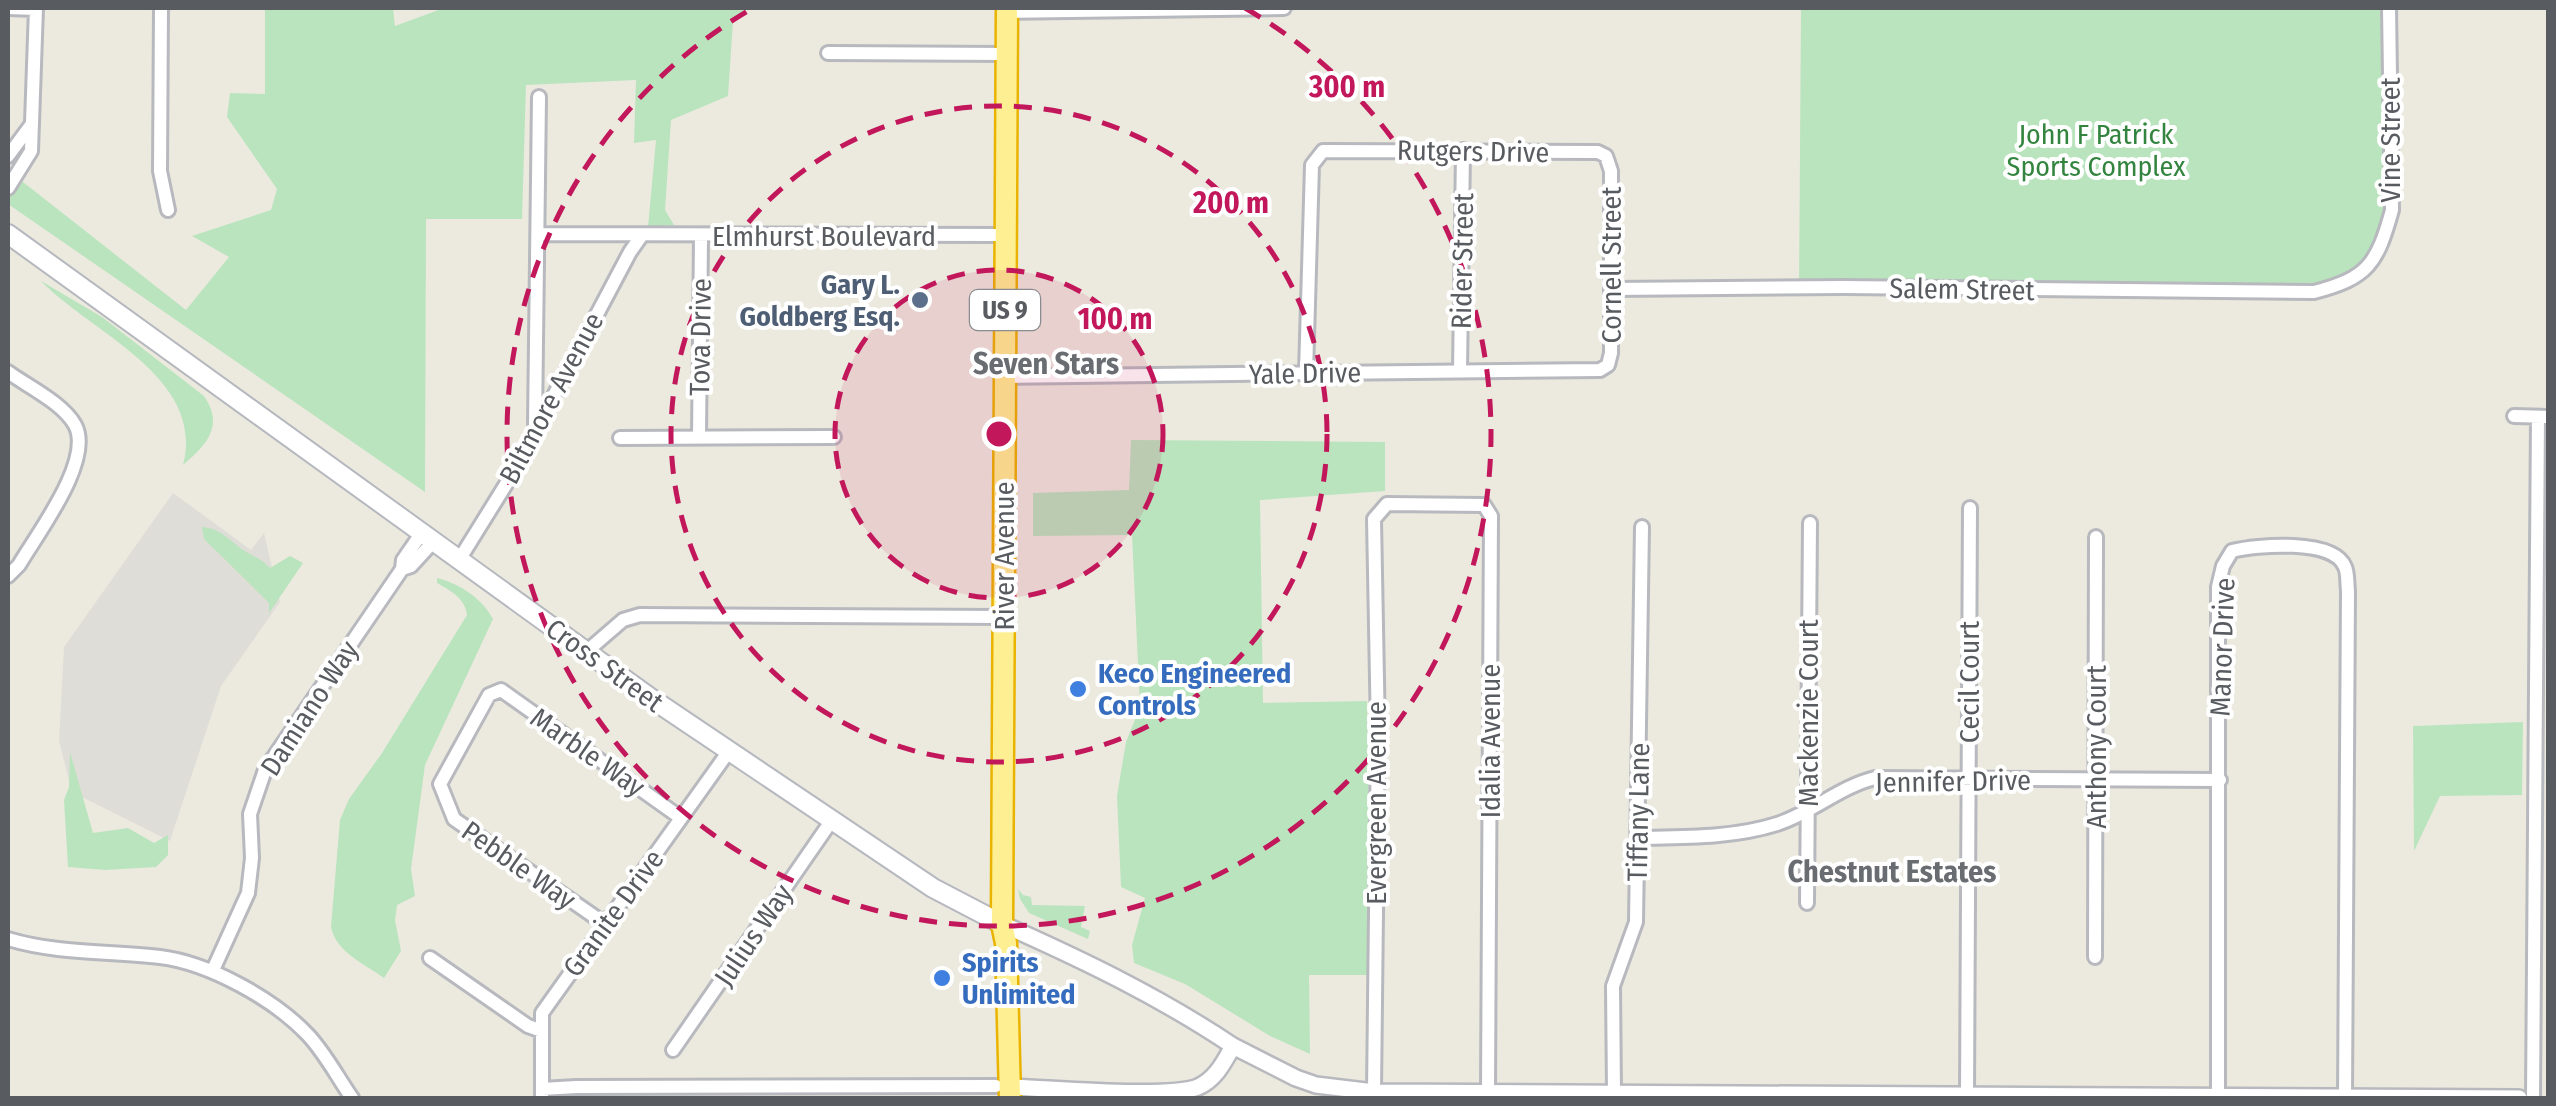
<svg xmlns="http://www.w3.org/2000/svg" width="2556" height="1106" viewBox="0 0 2556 1106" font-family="'Fira Sans Condensed',sans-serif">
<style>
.industrial{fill:#dfddd7}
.green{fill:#bae4be}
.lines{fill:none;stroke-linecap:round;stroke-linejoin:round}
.minor-casing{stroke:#b7b9be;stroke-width:18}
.tertiary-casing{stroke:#b7b9be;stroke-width:20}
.secondary-casing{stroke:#b5b8be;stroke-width:22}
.trunk-casing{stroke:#eab300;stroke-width:25}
.minor{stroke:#fff;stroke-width:12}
.tertiary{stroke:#fff;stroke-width:15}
.secondary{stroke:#fff;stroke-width:18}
.trunk{stroke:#fef092;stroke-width:20}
.ring{fill:none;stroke:#c2185b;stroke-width:5;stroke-dasharray:18 12}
.service-dot{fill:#5c6f8a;stroke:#fff;stroke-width:4}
.shop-dot{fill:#3f7fe0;stroke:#fff;stroke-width:4}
.labels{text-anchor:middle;stroke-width:8;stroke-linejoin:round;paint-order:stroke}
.shield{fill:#fff;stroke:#8a8c90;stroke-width:2.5}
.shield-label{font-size:25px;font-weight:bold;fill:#585b60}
.park-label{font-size:28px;fill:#33843e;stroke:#fff}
.street-label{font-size:28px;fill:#585b60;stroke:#fff}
.service-label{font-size:28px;font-weight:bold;fill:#4e5e75;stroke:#fff;text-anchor:end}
.shop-label{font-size:28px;font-weight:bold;fill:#366cbe;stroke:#fff;text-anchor:start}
.neighbourhood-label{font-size:30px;font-weight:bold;fill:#696d72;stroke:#fff}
.centre{fill:#c2185b;stroke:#fff;stroke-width:5}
.ring-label{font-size:30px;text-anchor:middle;font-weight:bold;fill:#c2185b;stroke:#fff;stroke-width:8;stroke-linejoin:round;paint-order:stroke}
</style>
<rect width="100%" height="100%" fill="#eceadf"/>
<path class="industrial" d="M173,493l78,57 13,-17 16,69 -59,84 -51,155 -98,-49 -13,-51 5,-94z"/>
<path class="green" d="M265,8h128l2,18 49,-18h303l-14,13 -5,75 -57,24 -6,90 9,15 -26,2 8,-87 -22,3 2,-63 -110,5 -4,134h-96l-1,273 -417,-288 1,-33 177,139 43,-53 -37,-21 79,-26 6,-21 -50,-72 3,-24 35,1z
M1801,8h592l-1,202 -23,58 -55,24 -515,-2z
M41,281l61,36 102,79c20,29 4,48 -21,69 23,-88 -92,-132 -142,-184z
M1131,440l254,2v49l-125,9 3,203 104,-2 5,274h-63l1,79 -40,-18 -85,-52 -51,-21 -2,-18 13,-47 -24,-11 -4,-91 9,-54 14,-35 -8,-172 -99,1v-43l96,-3z
M202,527c23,2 30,18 48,27 9,5 13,6 20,14l20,-12 13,7 -34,50v-10l-6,-6 -59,-58z
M437,578c23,6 45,20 56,41l-68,146 -14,104 4,27 -18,9 -2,15 6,31 -17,27c-19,-14 -49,-26 -53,-52l9,-106 9,-21 33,-46 85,-138c-2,-17 -16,-24 -30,-32z
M2523,722l-1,73 -82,1 -26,55 -1,-125z
M70,752l23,81 35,-5 26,15 14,-8v20l-12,12 -51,3 -37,-3 -4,-67 5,-13z
M1018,889l5,6 8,2 1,8 53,1 -4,21 9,4 -2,8 -59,-26 -9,-14z"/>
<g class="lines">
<defs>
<path id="minor" d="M8,8l28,1
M161,8l-1,163 8,39
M1007,12l277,-4
M828,53l179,1
M8,156l23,-31
M8,188l23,-37 5,-143
M539,234l467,1
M1611,289l232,-2 471,5c54,-14 63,-28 78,-82l-3,-202
M1460,371l3,-221
M8,372c19,14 55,31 67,53 19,35 -38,109 -56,140l-11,11
M1005,377c198,-3 397,-5 595,-7l8,-5 3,-12v-182l-5,-15 -8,-4 -275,-1 -11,14 -6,208
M2514,416l34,1
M535,424l4,-327
M699,437l2,-200
M620,438l214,-1
M459,560l54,-87 117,-221 12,-17
M402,569l9,-3 22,-24
M586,652l37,-32 17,-5 363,2
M1638,838c46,-1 95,0 139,-14 35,-11 62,-37 98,-46l345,2
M1807,903l3,-380
M605,924l-151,-105 -14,-35 49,-89 12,-5 180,128
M8,939c50,15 100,12 152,18 49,6 114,42 148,78 17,18 30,43 44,63
M2095,957l1,-420
M430,958l98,68 14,5
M213,970l35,-77 4,-35 -2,-44 15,-44 137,-201 1,-9 18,-26
M673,1050l159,-230
M542,1089v-76l187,-262
M1374,1092l4,-359 -4,-214 13,-15 97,1 7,11 -3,576
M1614,1093l-1,-107 23,-64 6,-395
M1967,1095l3,-587
M2218,1095v-508l5,-21 9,-15c24,-6 102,-13 113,16 3,6 2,17 3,24l-3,507
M542,1098v-9l34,-2 420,-1
M2533,1098l5,-681"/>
<path id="tertiary" d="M1002,924c81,36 158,73 231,122
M1010,1087c40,1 156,12 188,0 18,-8 26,-25 35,-41l63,32 20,7 58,7 1145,6"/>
<path id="secondary" d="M8,234l644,465 281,189 69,36"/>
<path id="trunk" d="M1007,8l-5,916 4,19 4,155"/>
</defs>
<use href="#minor" class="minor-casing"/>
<use href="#tertiary" class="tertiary-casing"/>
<use href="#secondary" class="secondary-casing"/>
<use href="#trunk" class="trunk-casing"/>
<use href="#minor" class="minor"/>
<use href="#tertiary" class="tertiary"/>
<use href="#secondary" class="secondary"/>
<use href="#trunk" class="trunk"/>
</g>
<circle cx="999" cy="434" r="164" fill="#c2185b" fill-opacity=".12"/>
<g class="ring">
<circle cx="999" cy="434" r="164"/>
<circle cx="999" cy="434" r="328"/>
<path d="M1245 8A492 492 0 1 1 753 8"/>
</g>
<circle class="service-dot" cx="920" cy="300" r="10"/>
<g class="shop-dot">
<circle cx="1078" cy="689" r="10"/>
<circle cx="942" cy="978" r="10"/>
</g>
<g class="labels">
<rect class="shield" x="970" y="290" width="70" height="40" rx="8"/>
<g class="shield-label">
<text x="1005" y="319">US 9</text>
</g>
<g class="park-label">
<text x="2096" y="144">John F Patrick<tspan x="2096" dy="32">Sports Complex</tspan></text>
</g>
<g class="street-label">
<text transform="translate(2390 140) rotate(-90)" y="10">Vine Street</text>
<text transform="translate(1473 151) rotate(1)" y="10">Rutgers Drive</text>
<text x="824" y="246">Elmhurst Boulevard</text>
<text transform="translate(1462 261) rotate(-89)" y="10">Rider Street</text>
<text transform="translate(1611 265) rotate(-90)" y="10">Cornell Street</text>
<text transform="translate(1962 289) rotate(1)" y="10">Salem Street</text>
<text transform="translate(700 337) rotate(-89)" y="10">Tova Drive</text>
<text transform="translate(1305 373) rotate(-1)" y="10">Yale Drive</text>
<text transform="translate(551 398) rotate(-62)" y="10">Biltmore Avenue</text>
<text transform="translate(1004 556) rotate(-90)" y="10">River Avenue</text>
<text transform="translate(2222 647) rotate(-88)" y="10">Manor Drive</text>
<text transform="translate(605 665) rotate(36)" y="10">Cross Street</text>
<text transform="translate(1969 682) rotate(-90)" y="10">Cecil Court</text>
<text transform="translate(309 708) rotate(-57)" y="10">Damiano Way</text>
<text transform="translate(1808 713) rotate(-90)" y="10">Mackenzie Court</text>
<text transform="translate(1490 741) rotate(-90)" y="10">Idalia Avenue</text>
<text transform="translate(2096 747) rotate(-90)" y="10">Anthony Court</text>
<text transform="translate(588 752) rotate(35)" y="10">Marble Way</text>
<text transform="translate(1953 781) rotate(-1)" y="10">Jennifer Drive</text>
<text transform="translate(1376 803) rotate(-90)" y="10">Evergreen Avenue</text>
<text transform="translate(1638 812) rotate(-89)" y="10">Tiffany Lane</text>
<text transform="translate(519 865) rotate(35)" y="10">Pebble Way</text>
<text transform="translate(613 913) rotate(-54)" y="10">Granite Drive</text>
<text transform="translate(753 935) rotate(-56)" y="10">Julius Way</text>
</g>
<g class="service-label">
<text x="900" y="294">Gary L.<tspan x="900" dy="32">Goldberg Esq.</tspan></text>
</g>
<g class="shop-label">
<text x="1098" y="683">Keco Engineered<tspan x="1098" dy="32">Controls</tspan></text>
<text x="962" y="972">Spirits<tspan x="962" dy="32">Unlimited</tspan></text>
</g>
<g class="neighbourhood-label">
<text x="1046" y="374">Seven Stars</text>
<text x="1892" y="882">Chestnut Estates</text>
</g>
</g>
<circle cx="999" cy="434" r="15" class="centre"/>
<g class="ring-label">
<text x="1347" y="97">300 m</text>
<text x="1231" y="213">200 m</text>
<text x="1115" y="329">100 m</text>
</g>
<rect width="2556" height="1106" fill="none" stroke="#585b60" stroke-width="20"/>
</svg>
